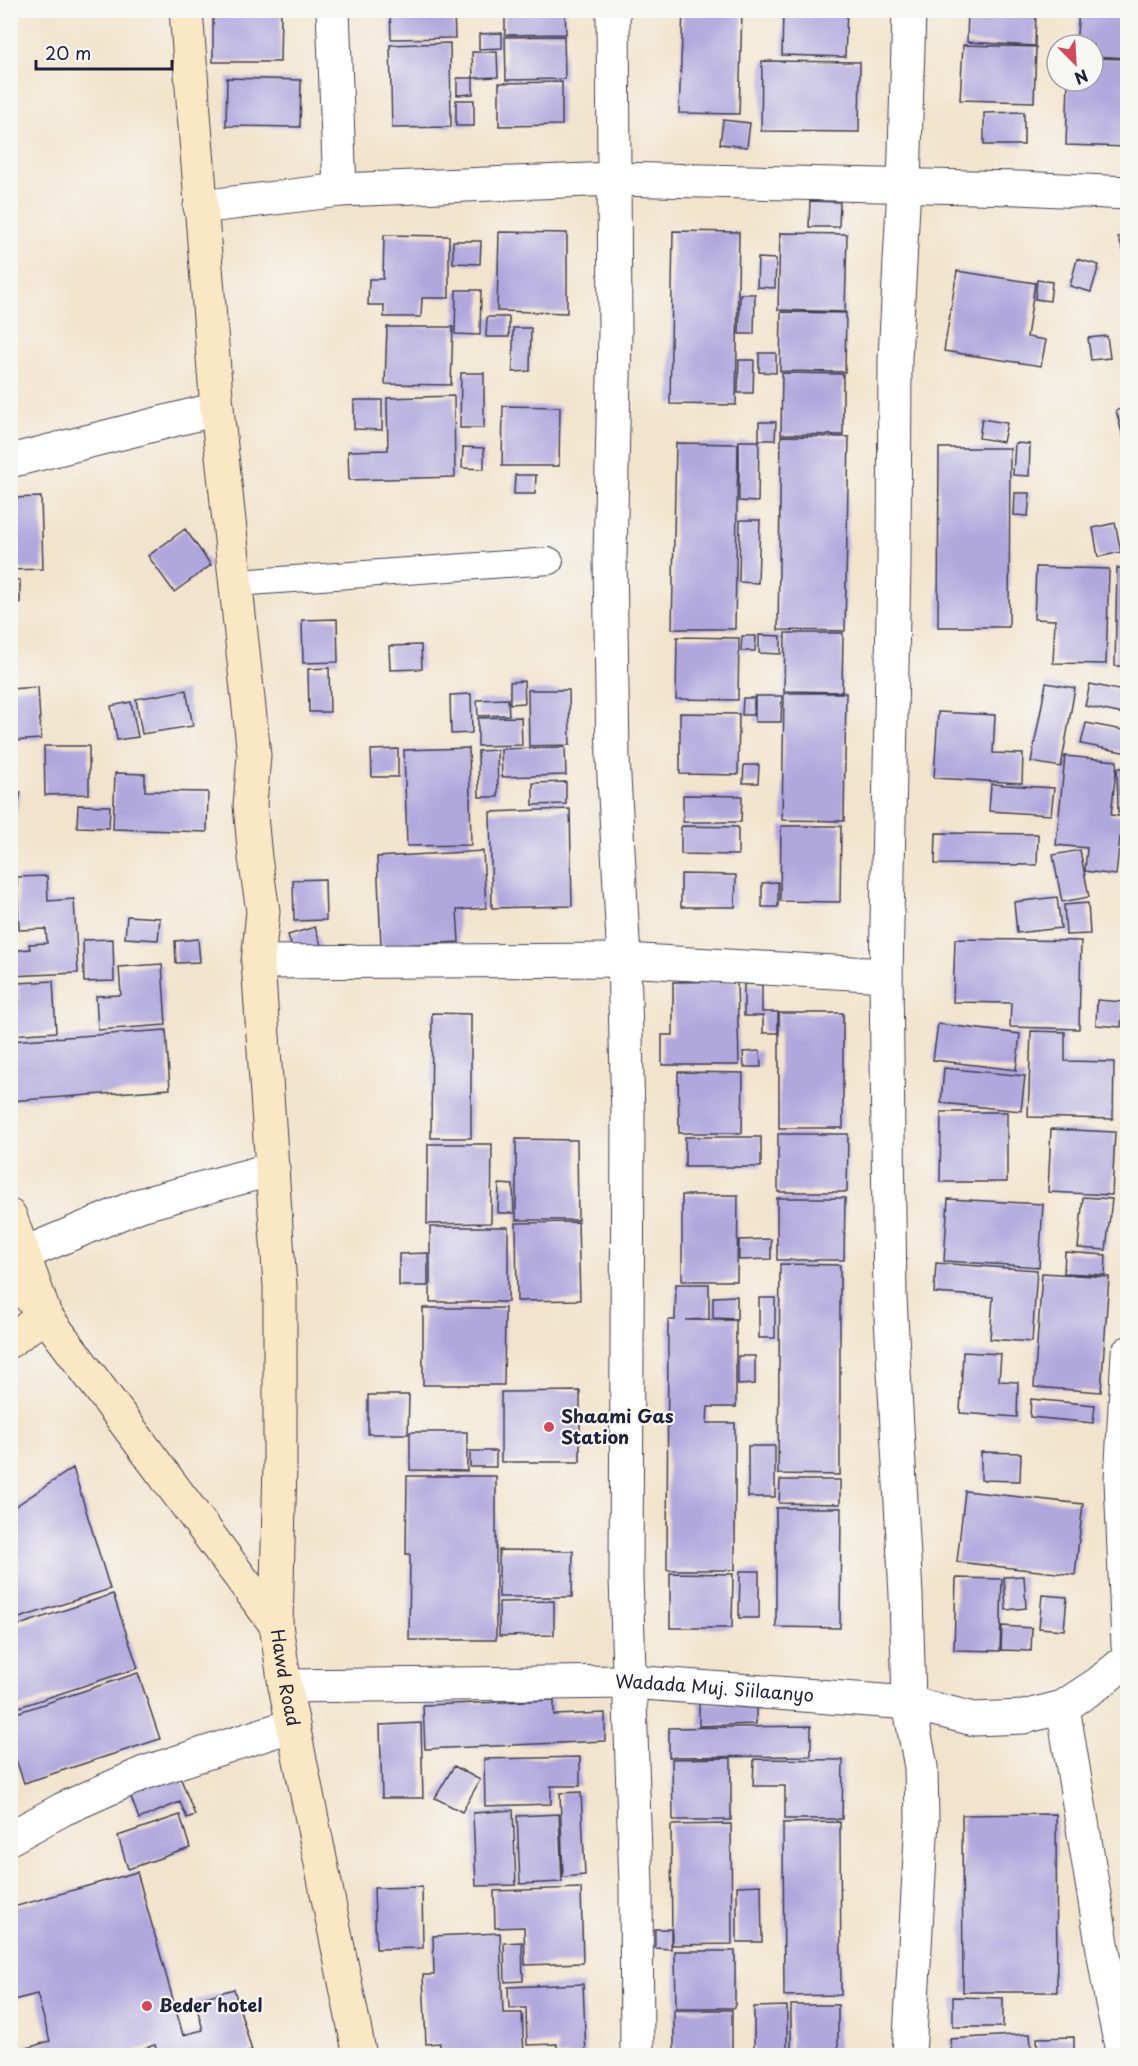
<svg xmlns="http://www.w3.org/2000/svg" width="1138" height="2066" viewBox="0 0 1138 2066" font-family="'Playpen Sans',sans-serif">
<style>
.building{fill:#b0a7dd}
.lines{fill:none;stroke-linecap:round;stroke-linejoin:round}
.lane-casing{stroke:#413f51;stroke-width:28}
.street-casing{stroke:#413f51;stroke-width:35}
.secondary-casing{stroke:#413f51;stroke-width:35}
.lane{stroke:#fff;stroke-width:26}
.street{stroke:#fff;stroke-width:33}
.secondary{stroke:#fae7c3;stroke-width:33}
.poi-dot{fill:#d1495b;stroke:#f6f6f2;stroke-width:2}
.labels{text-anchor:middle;stroke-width:4.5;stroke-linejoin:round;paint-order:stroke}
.poi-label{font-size:18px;font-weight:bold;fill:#22223b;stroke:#f6f6f2;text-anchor:start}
.street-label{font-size:18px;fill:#22223b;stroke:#f6f6f2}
</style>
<rect width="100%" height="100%" fill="#f6f6f2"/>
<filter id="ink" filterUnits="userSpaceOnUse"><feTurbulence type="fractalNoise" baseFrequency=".0167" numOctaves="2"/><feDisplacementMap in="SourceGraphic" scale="12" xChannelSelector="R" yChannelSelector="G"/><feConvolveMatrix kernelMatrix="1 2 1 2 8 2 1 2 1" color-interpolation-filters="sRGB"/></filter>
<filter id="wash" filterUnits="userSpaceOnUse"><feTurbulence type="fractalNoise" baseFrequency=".008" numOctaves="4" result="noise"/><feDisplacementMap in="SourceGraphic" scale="24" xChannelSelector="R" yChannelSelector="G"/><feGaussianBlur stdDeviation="1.35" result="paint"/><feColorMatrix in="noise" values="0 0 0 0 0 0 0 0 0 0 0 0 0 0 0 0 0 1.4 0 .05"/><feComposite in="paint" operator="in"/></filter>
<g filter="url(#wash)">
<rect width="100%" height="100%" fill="#f2e4cc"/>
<g id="blocks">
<path class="building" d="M213,10h68l-1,52h-67z
M390,10h64l1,28 -64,1z
M505,10h60l1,24 -61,1z
M683,10h59l-3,104 -60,-1z
M783,10h64l-2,47 -63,-2z
M968,10h68l-1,36 -68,-4z
M1079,10h49v48l-35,-2v-11h-17z
M502,33v15l-23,1v-15z
M564,36l1,43 -59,1 -1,-43z
M450,43l1,84 -59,1 -2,-83z
M963,45l73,2 -2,55 -74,-2z
M472,52h25l1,25 -25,1z
M1093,58l35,1v88l-62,-2 2,-64h25z
M762,61l98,1 -1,70 -98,-1z
M227,78l74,2 -1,47 -74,-1z
M457,78h16v16l-16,1z
M562,82v43l-63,1v-43z
M456,100h18v26h-18z
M1024,112v33h-40v-32z
M723,120l27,3 -3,24 -27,-3z
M810,201l30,1 -1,25h-30z
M673,231l66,1 -3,173 -66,-1z
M499,232l68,1v80l-70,-2z
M1128,232v28h-1l-9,-23z
M780,233l67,1 -2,78 -67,-2z
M384,235l65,1v62h-27l-1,19h-37v-12h-16l1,-26h14z
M453,241h28l-1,23 -27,-1z
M758,258l18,1 -1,29 -18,-1z
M1077,259l22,6 -8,27 -21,-6z
M957,271l78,12 -8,54 19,3 -5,26 -97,-15z
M1037,280l15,2 -2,19 -15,-2z
M456,290h25l-1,45 -25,-1z
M740,294h15l-1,40h-15z
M781,312l65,1 -1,59 -65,-1z
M487,317h22v20h-23z
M387,327h66l-2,58 -66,-1z
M513,328h18l-1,43 -17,1z
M1107,336l3,22 -19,2 -3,-22z
M759,353h17v20l-17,-1z
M739,360h15l-1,33h-15z
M461,373h23v55h-24z
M782,373l61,1v61l-62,-1z
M454,396l1,81 -106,3 -1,-29 40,-1 -1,-52z
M354,400h28v30l-28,-1z
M503,406l57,1 -1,59h-57z
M1128,408v28l-5,1 -7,-27z
M982,419l25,4 -4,19 -24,-4z
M759,422h17l-1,18h-16z
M781,436l68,1 -4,194 -67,-1z
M739,441h20l-1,61 -19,-1z
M676,443l62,1 -3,185h-63z
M1015,443l15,1 -1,32 -16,-1z
M463,447l21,1v21l-22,-1z
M939,448h71l-1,179h-71z
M515,475h21l-1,19h-21z
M1015,493h15l-2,23 -14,-1z
M41,497l2,72 -33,1v-72z
M740,520h20l-2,63 -19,-1z
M1115,523l6,29 -23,5 -5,-29z
M185,529l26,36 -37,27 -26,-36z
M1036,567l73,2 -3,95 -53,-1 2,-43 -21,-1z
M1117,568h11v98h-13z
M10,580h10v23h-10z
M337,619l1,43 -35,1 -1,-43z
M785,633h58l-1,59 -58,-1z
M759,635l22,1v18l-22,-1z
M742,636h14l-1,15h-14z
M677,637l62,1 -1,62 -62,-1z
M421,645l1,24 -32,1 -1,-24z
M329,668l1,44h-21l-1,-43z
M524,681l1,22 -15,1v-22z
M1046,683l29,5 -14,79 -30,-5z
M1090,684l38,8v23l-43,-9z
M38,687l3,52 -31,2v-52z
M186,690l7,36 -51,8 -6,-35z
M528,690h41l1,55 -41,1z
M784,693h62l-2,128 -62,-1z
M471,694l1,39 -21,1 -1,-39z
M755,696h27l-1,26h-26z
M743,698h11v17h-12z
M508,699l1,16 -31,1 -1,-16z
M131,702l7,35 -21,3 -6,-34z
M938,712l57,3 -2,38 30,1 -1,29 -88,-5z
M680,713l59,1 -1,61 -58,-1z
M521,717l1,28 -44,1v-28z
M1086,723l42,8v22l-47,-9z
M44,746h45v48l-44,1z
M565,747l1,28 -64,2 -1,-28z
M469,748l2,97 -64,1 -3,-96z
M398,749v28h-26l-1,-27z
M497,750l1,47h-19l-1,-46z
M1065,756l52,5 -6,54 17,2v20h-8l-4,38 -31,-4 2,-23 -31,-3z
M744,765h15l-1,18h-15z
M1117,768h11v45h-10z
M115,773l30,1v17l63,1 -1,40 -94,-3z
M566,782v22l-33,1v-22z
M991,784l63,4 -3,27 -62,-4z
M10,789l11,3 -8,32 -3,-1z
M683,795l59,1 -1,26h-58z
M78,805l32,1 -1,22 -32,-1z
M570,809l2,97 -80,2 -2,-96z
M681,826l57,1v28l-57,-1z
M781,826h60l-1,76 -60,-1z
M936,833l102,1 -1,31 -102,-1z
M1128,841v31h-3l-1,-30z
M1080,850l9,47 -27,5 -9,-47z
M483,851l3,57 -29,2 2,32 -78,4 -4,-89z
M681,874l55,1 -1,32h-54z
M47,876l1,25 26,-2 4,74 -68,3v-25l20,-2 -1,-5 18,-1 -1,-14 -27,1 -2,-53z
M325,879l1,41 -32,1 -1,-41z
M778,882v25h-16v-24z
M1057,897l4,31 -44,5 -3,-31z
M1088,903l2,31 -24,1 -2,-30z
M127,916l33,2 -2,22 -33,-2z
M315,927l13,39 -28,9 -12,-40z
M113,939l1,42 -30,1 -1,-42z
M198,939l2,23 -24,1 -1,-22z
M955,939l126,2 -2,88 -69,-2 1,-24 -58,-1z
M162,964l4,61 -68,5 -2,-34 25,-1 -2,-28z
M53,981l3,51 -46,3v-32l9,-1 -1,-19z
M737,981l2,84h-77v-30h11v-53z
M744,984l18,1v27h16v21h-15v-17h-19z
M1097,1000l26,2 -2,25 -25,-2z
M432,1013l39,1v124h-40z
M779,1013h64v115h-64z
M938,1024l82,10 -4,36 -83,-10z
M166,1030l4,59 -160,12v-60z
M1031,1031l34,1v29l49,1 -1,57 -85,-2z
M760,1051l1,16h-17l-1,-15z
M944,1068l81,8 -4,35 -80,-8z
M678,1072l65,1 -1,60h-63z
M941,1112h66v70h-67z
M1051,1129l64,3 -3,63 -64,-3z
M778,1134h70l-1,58h-69z
M685,1137h76v30h-76z
M516,1139l61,1 1,80h-62z
M428,1144h64l-1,79 -64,1z
M499,1184l14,1 1,28h-16z
M682,1195h56l-1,86h-55z
M1083,1197l29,2 -6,51 -28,-2z
M777,1198h68l-1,62h-67z
M948,1199l95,5 -4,63 -95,-6z
M578,1222l2,78 -63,1 -1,-78z
M430,1227h78v75h-78z
M771,1239v20l-32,1v-20z
M1065,1252l41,3 -1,20 -41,-2z
M428,1253v33h-29v-32z
M936,1263l101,7 -5,72 -42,-3 3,-42 -59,-4z
M780,1264l60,1v210l-62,-1z
M1042,1273l67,4 -8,115 -67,-5z
M676,1284h33v35l-24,1h51v87h-28l-1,16h28v147h-68l1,-250h7z
M737,1296v23l-24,-1v-21z
M759,1298h16v40h-16z
M423,1308h82l-1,77h-81z
M963,1352l38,2 -2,27 19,1 -1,35 -57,-4z
M738,1356h17v28l-17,1z
M580,1391v71h-79v-70z
M368,1395h41l-1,39h-40z
M1031,1399l64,6 -2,18 -63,-6z
M410,1432h57v39l-57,-1z
M748,1446h27v51h-27z
M470,1451h26v16h-26z
M981,1452l40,1 -1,28 -39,-1z
M73,1468l37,121 -100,32v-111z
M407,1476h89v164h-87l1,-86h-4z
M780,1480h60v24l-61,-1z
M965,1491l118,13 -8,71 -118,-13z
M776,1508h65l-1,120 -64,-1z
M499,1550l74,1 -1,46h-73z
M740,1571h19v47h-20z
M670,1573l63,1 -1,54h-62z
M1024,1576l2,32 -20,2 -2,-33z
M956,1578l46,1 -2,72 -46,-1z
M113,1594l25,74 -128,42v-82z
M1042,1595l25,2 -3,33 -25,-2z
M554,1601v34l-55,1v-34z
M1002,1626l30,2 -1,23 -30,-1z
M138,1673l22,66 -136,44 -14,-41v-27z
M554,1700v15l51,-2v28l-180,8 -2,-44z
M699,1703h57v21l-57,2z
M421,1723l2,75h-41l-2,-73z
M811,1726v30l-142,1v-29z
M580,1757v29h-29v18l-66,2 -1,-47z
M731,1758v62h-58l-1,-61z
M754,1759l89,1 -1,59h-57v-33h-32z
M454,1766l26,14 -18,32 -27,-14z
M177,1769l18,46 -8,3 -7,-16 -41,17 -11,-30z
M581,1792l4,83 -22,2 -3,-84z
M513,1810l3,75 -40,1 -3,-73z
M559,1814l3,68 -42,2 -3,-68z
M1056,1814l1,178h-94l-1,-177z
M180,1815l10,33 -62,21 -10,-33z
M840,1822l1,173 -57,1 -1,-173z
M731,1824l1,120 -60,1 -1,-120z
M137,1872l46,163 20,-5 -8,-30 39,-11 18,62 -17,5h-77l-3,-11 -37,11h-103l-1,-4 36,-11 -13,-47 -27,7v-93z
M761,1885l1,57h-25v-56z
M422,1887l1,61 -47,1 -2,-61z
M581,1888l2,75 -58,2 -1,-38 -29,1 -1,-37z
M655,1929h16v20l-16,-1z
M500,1933l3,80h19l2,43h-84v-13l-14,1 -3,-69h11l-1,-39z
M522,1942l1,39 -18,1 -1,-39z
M675,1951h60v57h-59z
M583,1984l3,72h-29v-12l-30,1 -1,-37h-17l-1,-21z
M953,1997l50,1v29h-50z
M791,2005h47v51h-47z
M787,2006v50h-33v-49z
M674,2010h58v46h-58z
M1030,2034l2,22h-80l-2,-17z
M1074,2037v19h-36l-1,-18z"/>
</g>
</g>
<g filter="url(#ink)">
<use href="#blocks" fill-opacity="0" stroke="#413f51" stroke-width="1.5"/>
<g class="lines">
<defs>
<path id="lane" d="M237,583l313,-22"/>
<g id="street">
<path d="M333,10l7,180"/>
<path d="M613,10l2,323 -5,225 3,201 11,201 4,156 -2,462 10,307 1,171"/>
<path d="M200,207l140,-17 273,-11 405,9 110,5"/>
<path d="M10,461l207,-52"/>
<path d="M258,962l366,-2 262,15"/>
<path d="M23,1254l117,-49 133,-36"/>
<path d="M1128,1353l-7,127 7,165"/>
<path id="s1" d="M285,1686l346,-4 278,21 65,16 50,-2 39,-10 36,-24 29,-24"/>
<path d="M1063,1707l48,291 12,58"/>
<path d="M10,1838l53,-29 81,-36 149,-48"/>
<path d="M909,2056l13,-237 -1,-52 -12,-64 -3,-108 -16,-297 -4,-323 8,-413 1,-204 9,-172 5,-176"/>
</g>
<g id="secondary">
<path d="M186,10l31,399 37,346 -4,50 5,53 8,53 -5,51 22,324v178l-4,161"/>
<path d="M10,1216l35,99 -35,26"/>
<path id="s2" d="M10,1274l35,41 231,310 9,61 75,370"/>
</g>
</defs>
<use href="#lane" class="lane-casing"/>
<use href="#street" class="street-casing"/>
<use href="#secondary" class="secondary-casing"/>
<use href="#lane" class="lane"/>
<use href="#street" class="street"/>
<use href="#secondary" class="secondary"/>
</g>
</g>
<g class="poi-dot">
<circle cx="549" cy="1427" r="6"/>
<circle cx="147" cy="2006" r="6"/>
</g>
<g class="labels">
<g class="poi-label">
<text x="561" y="1423">Shaami Gas<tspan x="561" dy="21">Station</tspan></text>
<text x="159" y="2012">Beder hotel</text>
</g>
<g class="street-label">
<text dy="6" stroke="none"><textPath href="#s2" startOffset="494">Hawd Road</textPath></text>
<text dy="6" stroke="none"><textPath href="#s1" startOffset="430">Wadada Muj. Siilaanyo</textPath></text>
</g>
</g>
<rect width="1138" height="2066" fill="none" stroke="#f6f6f2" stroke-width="36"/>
<g transform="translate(1075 63) rotate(156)"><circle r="28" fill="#f6f6f2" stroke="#a1a1a9" stroke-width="1.5"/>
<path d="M0-4.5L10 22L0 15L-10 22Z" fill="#d1495b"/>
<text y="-9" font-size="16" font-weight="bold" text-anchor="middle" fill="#22223b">N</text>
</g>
<path d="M36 60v9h136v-9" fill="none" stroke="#22223b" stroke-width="3"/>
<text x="45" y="60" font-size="18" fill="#22223b" stroke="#f6f6f2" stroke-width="4.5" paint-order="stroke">20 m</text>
</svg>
